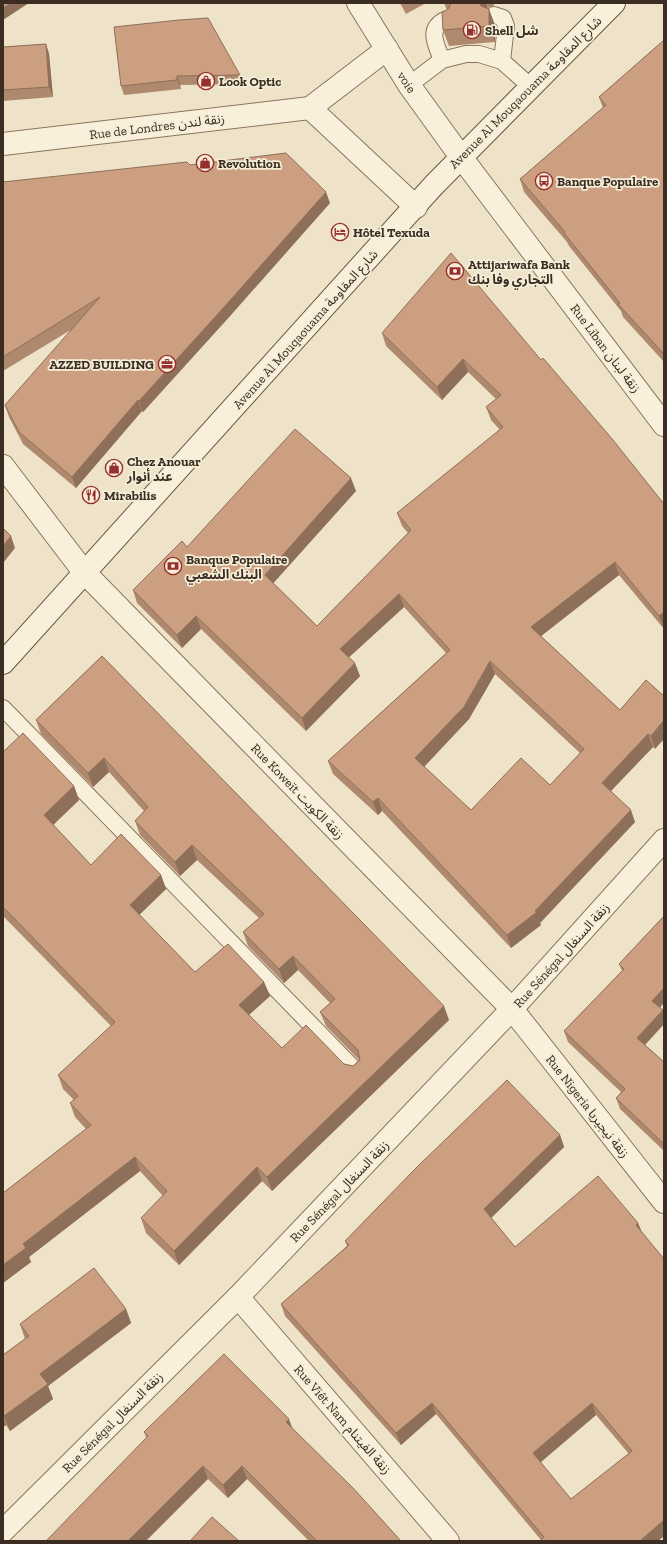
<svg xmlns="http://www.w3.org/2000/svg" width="667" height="1544" viewBox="0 0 667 1544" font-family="'Zilla Slab','Noto Sans Arabic',serif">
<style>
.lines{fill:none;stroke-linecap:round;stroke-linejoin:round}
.lane-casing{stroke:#8a755e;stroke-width:18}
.street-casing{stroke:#8a755e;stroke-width:24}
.secondary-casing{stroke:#6c5641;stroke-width:24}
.lane{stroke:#f9f0dc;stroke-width:16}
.street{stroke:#f9f0dc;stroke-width:22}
.secondary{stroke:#f9f0dc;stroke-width:22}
.wall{fill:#af896d;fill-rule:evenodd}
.shaded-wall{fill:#8e6f59}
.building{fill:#cb9f7f;stroke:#8e6f59;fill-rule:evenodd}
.labels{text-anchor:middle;stroke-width:3.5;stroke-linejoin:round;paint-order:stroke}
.poi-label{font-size:13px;font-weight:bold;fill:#3b2d21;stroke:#f5edd8;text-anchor:start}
.street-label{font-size:13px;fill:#3b2d21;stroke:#f5edd8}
</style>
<rect width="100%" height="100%" fill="#eee3c9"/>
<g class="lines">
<defs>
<path id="lane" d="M494,15l9,3 3,8 -4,35
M442,60c-6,-16 -16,-32 5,-41
M409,85l33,-25 24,-6h13l23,7 29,26
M3,708l353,363"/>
<g id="street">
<path id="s1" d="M358,3l51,82 52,72 203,268"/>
<path d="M310,108l106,99"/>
<path d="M310,108l77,-59"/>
<path d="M3,144l307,-36"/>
<path d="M3,466l81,106 428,437 152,193"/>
<path d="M238,1297l210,244"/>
<path d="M3,1531l235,-234 274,-288 152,-169"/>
</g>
<path id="secondary" d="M3,663l431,-478 180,-182"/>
</defs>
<use href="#lane" class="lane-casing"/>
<use href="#street" class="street-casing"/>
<use href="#secondary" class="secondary-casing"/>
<use href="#lane" class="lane"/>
<use href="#street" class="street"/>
<use href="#secondary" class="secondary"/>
</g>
<path class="wall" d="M400,3h26l-20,11z
M444,3h50v3l-7,2 8,17v17l-46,4 -6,-16 4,-20z
M179,20l61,55 3,9 -63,1 1,4 -57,6 -3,-9z
M664,40v322l-41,-45 -2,-6 -52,-65 -2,-4 -43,-50 -4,-13 83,-71 -4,-11z
M46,44l3,10 4,43 -50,4v-54z
M190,165l140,38 -100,113 -87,96 -1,-1 -66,77 -53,-44 -14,-27 -4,-12 69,-77 -71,43v-189z
M382,333l159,27 123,144v125l-45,-54 -78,61 79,74 26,-30 9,69 -2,-2 -42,44 24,31 -95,101 1,2 -30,23 -129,-137 -4,4 -45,-41 -5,-13 118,-108 -42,-46 -55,50 11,19 -54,55 -105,-102 -19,19 -45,-45 -4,-13 54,-43 169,-56 -83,92 44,43 91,-93 -6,-7 -5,-13 103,-83 -9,-10 -5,-13 10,-8 -28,-27 -26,28 -56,-54zM495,674l85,79 -30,32 -79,25 -47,-43 45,-48z
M102,656l347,364 -177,171 -10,-10 -83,84 -33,-32 -5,-15 22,-22 -23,-25 -111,86 2,5 -28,21v-90l83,-64 -11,-12 -5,-14 4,-3 -11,-11 -5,-14 53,-49 -108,-110v-164l71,34 5,14 -26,25 38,40 70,10 5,14 -27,26 56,57 69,10 6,14 -21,19 33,33 71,18 6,-6 -33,-34 -6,-14 10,-9 -32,-33 -14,13 -36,-37 -5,-14 16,-14 -62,-58 -17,16 -40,-41 -5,-14 9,-10 -35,-39 -16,15 -52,-53 -5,-14z
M664,916l-4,92 3,2 1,3v11l-19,21 19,17v89l-44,-42 -4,-11 5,-6 -53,-50 -4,-11 58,-60 -3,-7z
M560,1135l4,12 -73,71 24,29 123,-24 4,10 22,26v277l-6,5h-118l1,-1 -105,-126 -35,31 -116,-129 -4,-12 66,-58 -2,-5zM596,1415l33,39 -58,45 -31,-36z
M126,1309l5,14 -83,63 5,13 -43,32 -4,-6 -3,2v-72l22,-16 -5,-15z
M292,1428l109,113h-92l-62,-62 -19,19 -20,-19 -62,-42 -2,-5z"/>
<path class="shaded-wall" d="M11,3h18l-26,17v-12z
M480,3h6l1,5 -2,9z
M489,9l6,16v17l-6,-16z
M46,44l3,10 4,43 -4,-10z
M177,76l3,9 1,4 -4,-9z
M326,192l4,11 -100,113 -87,96 -4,-11z
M463,359l5,13 -26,28 -5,-13z
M138,400l4,11 -66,77 -4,-11z
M351,478l5,13 -87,97 -4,-13z
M11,536l4,12 -12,15v-17z
M615,562l4,13 -83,65 -5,-13z
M399,594l5,13 -59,54 -5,-12z
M664,612v17l-5,-13z
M196,616l5,13 -19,19 -5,-13z
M490,661l5,13 -26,45 -49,52 -5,-13z
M355,663l5,13 -54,55 -4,-13z
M664,720v19l-9,10 -4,-13z
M648,734l5,13 -46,48 -5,-12z
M104,758l5,14 -16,15 -5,-14z
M74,786l5,14 -30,29 -5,-14z
M378,798l4,13 -4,4 -5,-13z
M631,810l4,12 -95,101 1,2 -30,23 -4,-13 28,-24z
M192,845l5,15 -17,16 -5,-14z
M161,875l5,14 -31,30 -5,-14z
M293,956l5,14 -14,13 -5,-14z
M264,982l6,14 -26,23 -5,-14z
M664,988v15l-8,9 -4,-11z
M444,1006l5,14 -177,171 -5,-14z
M663,1010l1,3v11l-23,25 -4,-11z
M560,1135l4,12 -76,74 -4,-12z
M135,1157l5,14 -111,86 2,5 -28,21v-18l20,-21z
M257,1167l5,14 -83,84 -5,-14z
M638,1223l5,12 -7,-10z
M126,1309l5,14 -83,63 5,13 -43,32 -6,-15 36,-42z
M432,1403l4,11 -35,31 -5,-12z
M592,1403l4,12 -59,50 -4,-12z
M3,1418l3,7 -3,2z
M289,1419l5,14 -8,-11z
M203,1466l5,13 -62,62h-18z
M242,1466l5,13 -19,19 -5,-13z
M664,1520v16l-6,5h-18z"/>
<path class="building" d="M3,3h8l-8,5z
M451,3h29l1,3 8,3v17l-46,4 -1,-17 7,-5z
M208,18l32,57 -63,1v4l-56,6 -7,-59 65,-7z
M664,40v314l-46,-50 2,-1 -56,-70 1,-1 -45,-53 86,-74 -7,-8z
M46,44l3,43 -46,3v-43z
M286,153l40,39 -100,113 -87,96 -1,-1 -66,77 -53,-45 -14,-27 95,-108 -97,60v-175l184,-20 3,3z
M451,253l90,107 2,-2 70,82 51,64v108l-5,4 -44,-54 -84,65 89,83 26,-30 18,16v24l-13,16 -3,-2 -46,49 29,27 -96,101 2,1 -30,23 -129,-137 -5,4 -45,-41 122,-111 -51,-56 -59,55 15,14 -53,55 -106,-102 -19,19 -44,-45 49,-49 5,6 108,-118 56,49 -86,97 52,51 94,-96 -14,-17 106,-86 -17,-20 15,-12 -38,-36 -26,28 -55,-54zM490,661l94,88 -34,36 -29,-27 -50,52 -56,-52 49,-51z
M3,528l8,8 -8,10z
M102,656l342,350 -177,171 -10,-10 -83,84 -33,-33 26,-27 -32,-34 -112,87 3,4 -23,17v-72l88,-68 -21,-22 8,-7 -20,-21 57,-53 -112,-115v-155l20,-19 51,53 -30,29 47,50 30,-31 40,41 -31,30 65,67 33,-28 36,38 -25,23 43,43 24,-23 38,39 9,2 7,-6 -2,-10 -38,-38 15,-13 -42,-43 -14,13 -36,-37 21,-18 -72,-69 -17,17 -40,-41 13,-14 -44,-49 -16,15 -52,-53z
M664,916v72l-12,13 11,9 -26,28 27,24v82l-48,-46 9,-9 -61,-58 60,-62 -5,-5z
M507,1080l53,55 -76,74 31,38 83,-71 40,47 -2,2 28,34v261l-24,21h-100l4,-4 -112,-134 -36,30 -115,-129 68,-59 -4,-4 72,-74zM592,1403l40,48 -61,48 -38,-46z
M94,1268l32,41 -86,65 8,10 -44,32 -1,-2v-59l26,-19 -9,-12z
M224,1354l65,65 -3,3 68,67 47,52h-84l-75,-75 -19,19 -20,-19 -75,75h-82l102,-105 -4,-4z
M212,1517l27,24h-49z"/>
<defs>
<symbol id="fuel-ring" viewBox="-11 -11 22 22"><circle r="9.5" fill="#f5edd8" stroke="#982f2f" stroke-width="1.5"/><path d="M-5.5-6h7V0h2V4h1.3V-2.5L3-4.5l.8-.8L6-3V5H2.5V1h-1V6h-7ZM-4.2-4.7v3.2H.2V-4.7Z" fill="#982f2f"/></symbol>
<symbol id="shop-ring" viewBox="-11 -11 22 22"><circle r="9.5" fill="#f5edd8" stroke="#982f2f" stroke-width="1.5"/><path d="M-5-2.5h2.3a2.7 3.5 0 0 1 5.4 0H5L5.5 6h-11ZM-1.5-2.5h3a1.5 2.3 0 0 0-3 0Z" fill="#982f2f"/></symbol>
<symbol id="bus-ring" viewBox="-11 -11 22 22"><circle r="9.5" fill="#f5edd8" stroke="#982f2f" stroke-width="1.5"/><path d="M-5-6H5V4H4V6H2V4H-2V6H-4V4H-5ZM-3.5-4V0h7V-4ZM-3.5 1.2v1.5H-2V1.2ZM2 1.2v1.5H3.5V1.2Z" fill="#982f2f"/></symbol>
<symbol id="hotel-ring" viewBox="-11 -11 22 22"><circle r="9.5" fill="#f5edd8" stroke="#982f2f" stroke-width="1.5"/><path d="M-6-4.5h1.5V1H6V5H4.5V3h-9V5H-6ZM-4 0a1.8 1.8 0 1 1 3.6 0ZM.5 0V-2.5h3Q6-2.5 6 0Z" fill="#982f2f"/></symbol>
<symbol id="bank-ring" viewBox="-11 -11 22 22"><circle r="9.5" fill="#f5edd8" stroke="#982f2f" stroke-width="1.5"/><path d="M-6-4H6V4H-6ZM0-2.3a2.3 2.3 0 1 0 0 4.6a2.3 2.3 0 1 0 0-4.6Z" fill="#982f2f"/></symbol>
<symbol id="office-ring" viewBox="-11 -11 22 22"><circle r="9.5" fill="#f5edd8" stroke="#982f2f" stroke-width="1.5"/><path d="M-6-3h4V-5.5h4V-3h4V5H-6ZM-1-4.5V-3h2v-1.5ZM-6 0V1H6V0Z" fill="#982f2f"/></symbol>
<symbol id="restaurant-ring" viewBox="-11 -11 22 22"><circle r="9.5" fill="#f5edd8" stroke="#982f2f" stroke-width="1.5"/><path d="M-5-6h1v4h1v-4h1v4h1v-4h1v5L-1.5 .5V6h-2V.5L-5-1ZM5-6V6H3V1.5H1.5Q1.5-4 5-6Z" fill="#982f2f"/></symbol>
</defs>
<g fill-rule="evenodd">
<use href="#fuel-ring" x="462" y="20" width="20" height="20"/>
<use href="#shop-ring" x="196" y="71" width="20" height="20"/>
<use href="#shop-ring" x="195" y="153" width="20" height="20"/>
<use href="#bus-ring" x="534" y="171" width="20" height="20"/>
<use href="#hotel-ring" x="330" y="222" width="20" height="20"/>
<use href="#bank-ring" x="445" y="261" width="20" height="20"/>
<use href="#office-ring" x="157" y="354" width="20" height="20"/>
<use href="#shop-ring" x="104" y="458" width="20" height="20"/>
<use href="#restaurant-ring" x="81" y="485" width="20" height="20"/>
<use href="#bank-ring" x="163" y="556" width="20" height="20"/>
</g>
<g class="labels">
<g class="poi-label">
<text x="485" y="35">Shell شل</text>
<text x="219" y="86">Look Optic</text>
<text x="218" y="168">Revolution</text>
<text x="557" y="186">Banque Populaire</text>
<text x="353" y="237">Hôtel Texuda</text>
<text x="468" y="269">Attijariwafa Bank<tspan x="468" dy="15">التجاري وفا بنك</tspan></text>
<text x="154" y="369" text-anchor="end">AZZED BUILDING</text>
<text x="127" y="466">Chez Anouar<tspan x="127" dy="15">عند أنوار</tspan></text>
<text x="104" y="500">Mirabilis</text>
<text x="186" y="564">Banque Populaire<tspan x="186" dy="15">البنك الشعبي</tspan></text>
</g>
<g class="street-label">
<text dy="5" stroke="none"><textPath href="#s1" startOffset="93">voie</textPath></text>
<text transform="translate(525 92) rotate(-45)" y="5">Avenue Al Mouqaouama شارع المقاومة</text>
<text transform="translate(157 126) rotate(-7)" y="5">Rue de Londres زنقة لندن</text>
<text transform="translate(305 329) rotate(-48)" y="5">Avenue Al Mouqaouama شارع المقاومة</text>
<text transform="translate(606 348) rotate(53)" y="5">Rue Liban زنقة لبنان</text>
<text transform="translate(298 791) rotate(46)" y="5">Rue Koweït زنقة الكويت</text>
<text transform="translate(561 955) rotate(-48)" y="5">Rue Sénégal زنقة السنغال</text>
<text transform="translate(588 1106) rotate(52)" y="5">Rue Nigeria زنقة نيجيريا</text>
<text transform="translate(339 1191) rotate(-46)" y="5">Rue Sénégal زنقة السنغال</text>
<text transform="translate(343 1419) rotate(49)" y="5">Rue Viêt Nam زنقة الفيتنام</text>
<text transform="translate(112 1422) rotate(-45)" y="5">Rue Sénégal زنقة السنغال</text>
</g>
</g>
<rect width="667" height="1544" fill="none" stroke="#3b2d21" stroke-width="8"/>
</svg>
